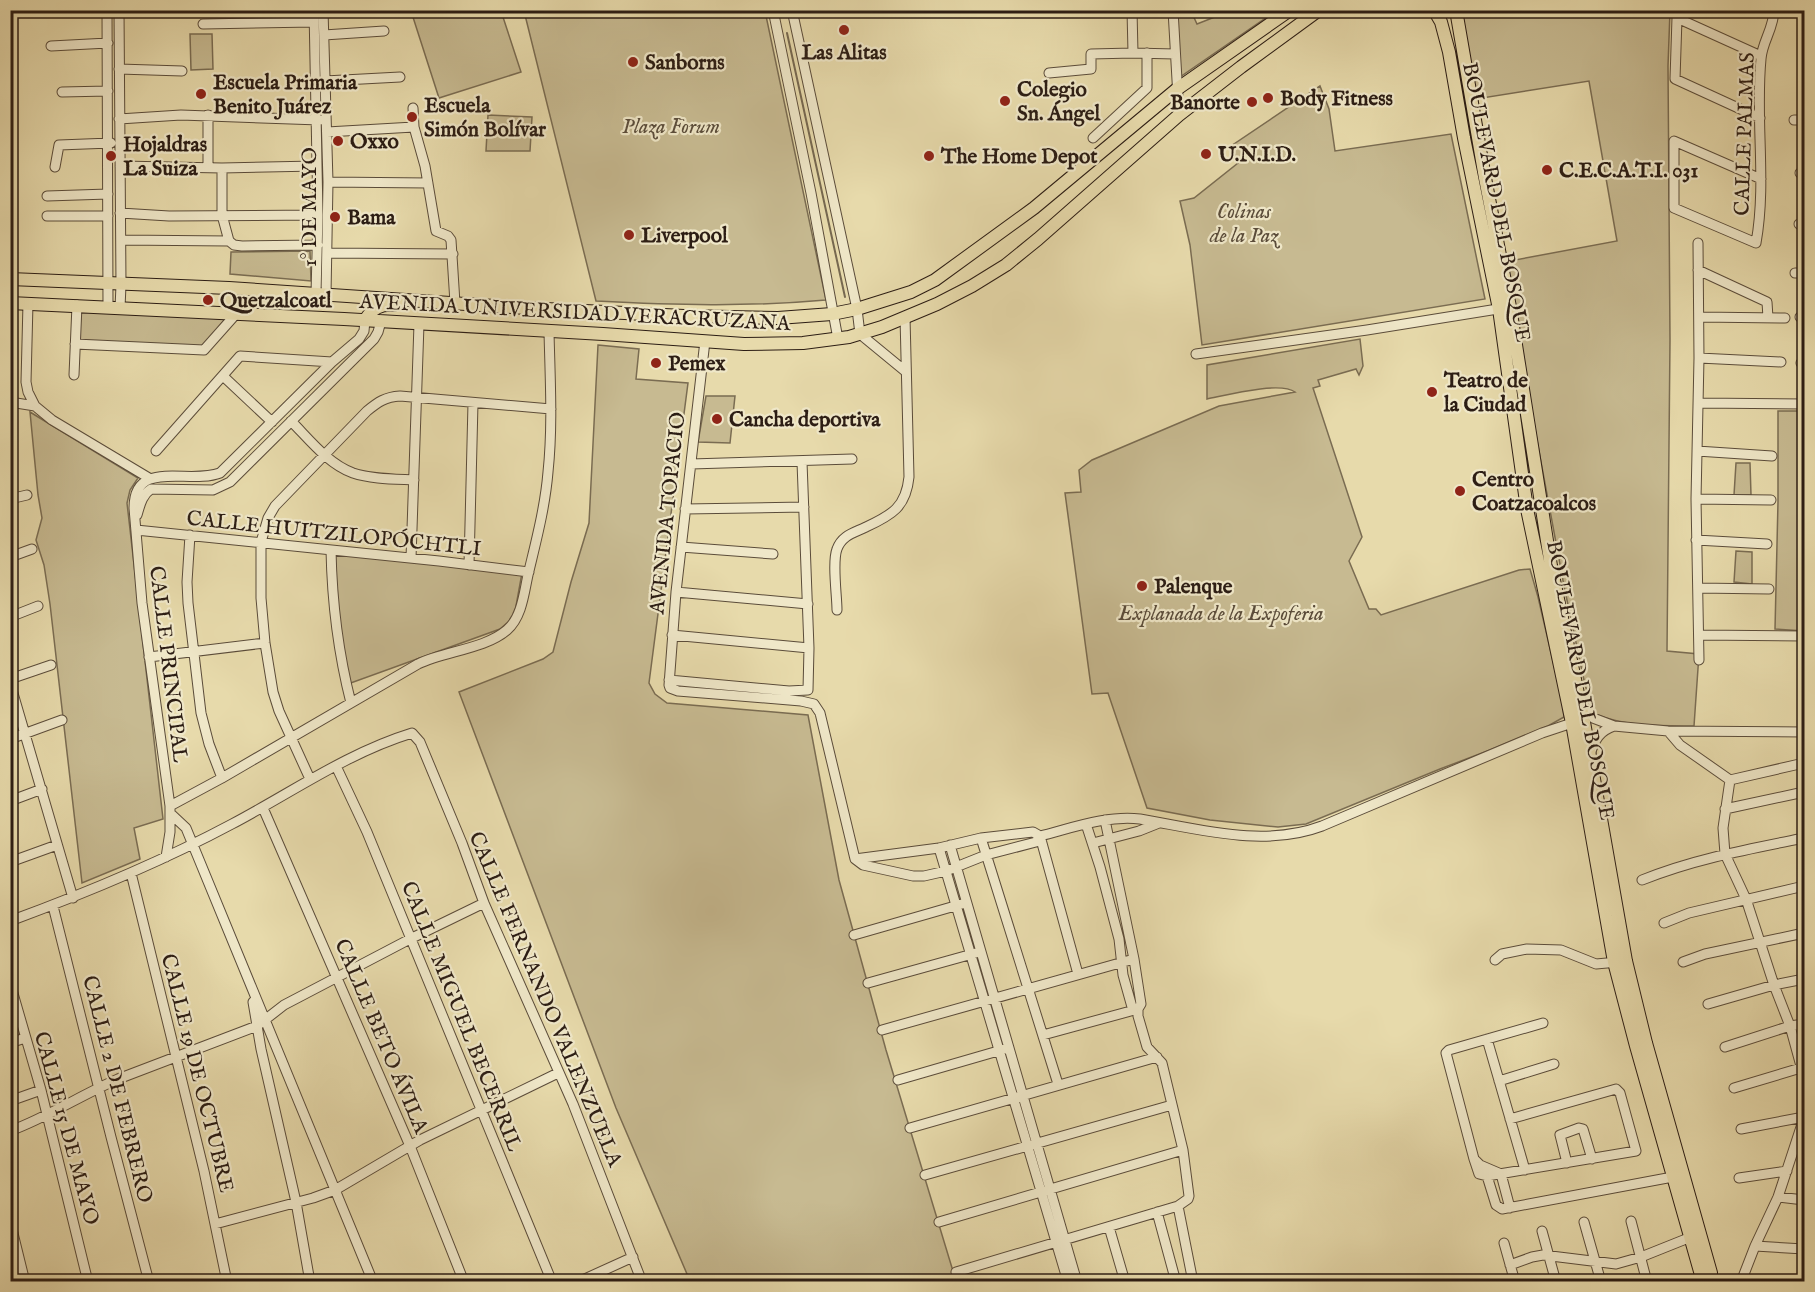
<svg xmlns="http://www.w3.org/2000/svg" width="1815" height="1292" viewBox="0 0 1815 1292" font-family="'IM FELL English',serif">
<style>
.green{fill:#c7ba91;stroke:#7a6c52;stroke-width:1.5}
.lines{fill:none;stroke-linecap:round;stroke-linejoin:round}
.stream{stroke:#766850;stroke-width:2}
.minor-casing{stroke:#5b4c3a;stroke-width:11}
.major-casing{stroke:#2c1d14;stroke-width:14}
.minor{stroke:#efe7c8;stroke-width:9}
.major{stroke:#e7daab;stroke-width:12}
.poi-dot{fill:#8f2418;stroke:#efe7c8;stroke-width:2}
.labels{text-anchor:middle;stroke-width:4.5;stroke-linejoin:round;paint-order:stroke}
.poi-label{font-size:21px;font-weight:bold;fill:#2c1d14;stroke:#efe7c8;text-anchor:start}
.park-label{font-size:21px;font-style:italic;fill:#5a4c3a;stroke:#efe7c8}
.street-label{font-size:21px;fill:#2c1d14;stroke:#efe7c8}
</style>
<rect width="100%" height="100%" fill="#e7daab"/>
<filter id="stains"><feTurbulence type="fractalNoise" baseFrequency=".00333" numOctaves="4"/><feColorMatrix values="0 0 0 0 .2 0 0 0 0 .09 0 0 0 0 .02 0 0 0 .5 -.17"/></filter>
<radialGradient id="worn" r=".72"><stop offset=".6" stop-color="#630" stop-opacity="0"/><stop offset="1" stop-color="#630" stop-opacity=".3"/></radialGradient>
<path class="green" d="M411,11h90l20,61 -82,26z
M524,11h241l61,289c-77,7 -153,5 -230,1z
M1186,11h5l6,13 33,-13h46l-96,66 -7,-56z
M1461,11h209l-2,55 2,274 -3,311 32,3 -5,72c-33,0 -68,1 -99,-12l-10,-29 -21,-99 -60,-324 113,-21 -28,-160 -113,18z
M190,34h22l1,35 -22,1z
M1320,86l9,23 6,42 116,-17 34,165 -283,46 -12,-100 -10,-44 14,-3 44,-35 -7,-17z
M488,115l44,2 -2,34h-44z
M310,251l1,30 -81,-7 1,-22z
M102,311l123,8 -22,29 -124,-8 2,-27z
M1360,339l3,27 -4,9 -3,-6 -38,11 2,6 -7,2 49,149 -13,24 20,48h7l5,6 138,-45 11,-1 8,28 24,103 2,17 -16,9 -58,24 -50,19 -134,55 -28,3 -68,-7 -63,-12 -39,-115 -16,1 -27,-201 16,-1 -2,-22 13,-10 127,-54 76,-14c-15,-11 -68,3 -88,7v-34z
M598,345l41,4 -3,30 52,4 -39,300 6,11 12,9 141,12 31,165 47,170 70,231h-266l-74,-173 -157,-416 84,-33 10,-7 18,-70 18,-59z
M706,396h29l-5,47 -32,-1z
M1778,411h26v220l-29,-2 3,-127z
M30,412l108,66 -8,12 -3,13 36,316 -29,9 6,31 -58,24 -32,-279 -6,-39 -8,-25 6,-22 -4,-23z
M1736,463h14l1,32h-17z
M1736,551l16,1v32l-18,-2z
M335,554l187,19 -8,44 -14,12 -152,55 -10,-69z"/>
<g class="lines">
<path class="stream" d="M787,33l58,264"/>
<defs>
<path id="minor" d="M107,10l1,297
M119,10l2,275 -1,23
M314,10l4,205 -2,79
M323,10l5,172 -2,113
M773,10l38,183 27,146
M792,10l65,299 3,25 45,37
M1132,10l1,43
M1173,10l6,105
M1049,12l7,-2
M203,24l111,-2
M324,35l60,-4
M51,46l57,-3
M119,69l63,2
M1049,73l42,-4v-15l42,-1 42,1
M325,81l75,-4
M62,92l46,-1
M1760,118l-85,-39 2,-61 84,38
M119,119l62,-4 139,5
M1794,120h10
M414,127l11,39 11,65 12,5 3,4 4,63
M327,132l87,-5 -1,-19
M1093,138l54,-50v-35
M120,166l102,2 94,-2
M55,167l4,-22 52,-2
M208,167v-52
M222,168v47l7,26
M1800,173h4
M1761,179l-87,-38v67l82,35c11,-61 -1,-123 5,-184 1,-17 13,-31 13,-49
M328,182l100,1
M47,196l61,-2
M120,213l49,3 149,-1
M47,216h61
M1799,224h5
M121,240l108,1 5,4 8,1 76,-1
M1698,243l1,115 -3,141 3,161
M327,253l126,1
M1698,270l69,32 1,16
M1795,273h9
M28,303l-2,79 2,10 7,14 17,14 97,58
M1699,317l86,1
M1800,317h4
M705,341l-29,251 -7,93 1,3 8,3 123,10 13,3 6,9 35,146
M75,344l129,6 32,-36
M1196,354l171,-24 137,-22
M1699,358l82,4
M1801,363h3
M74,375l3,-70
M223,376l49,46
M10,402l25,4
M1698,403l106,1
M291,421c18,18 37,43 62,52 18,6 41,6 61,7
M156,451l84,-95 92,6
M1697,451l75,5
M691,464l161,-5
M10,499l17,-4
M1696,499l75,1
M685,509l119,-2
M137,515c3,-10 5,-20 14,-26l62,1 17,-8 144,-143 4,-7 3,-11
M136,530l303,31 90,11
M190,535l-3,47 1,21 13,110 8,31 13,34
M1696,540l71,4
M681,547l92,7
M331,550c1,52 7,102 20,153
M10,557l22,-8
M411,558l8,-234
M469,565l4,-162
M1698,588l71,1
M676,592l132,12
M837,610c0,-14 -5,-48 0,-61 5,-14 17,-16 29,-22 26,-12 40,-20 43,-50l-4,-160
M10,617l28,-11
M672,635l137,13
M1699,635l105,1
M149,657l116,-14
M10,679l41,-14
M669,680l120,11 19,-1 1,-42 -7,-186
M10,683l63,215
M1582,704l11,14 21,8 54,5 136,1
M1668,731l12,14 50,35
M10,739l52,-19
M1590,754c5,-14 9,-23 24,-28
M336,766l31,66 185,450
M310,779l-31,-68 -6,-19 -8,-49 -4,-45v-56l7,-24 7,-12 92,-95c11,-9 18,-14 33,-15l151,13
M1730,780l-7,48 2,26 21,45 28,86 16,41 14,51
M1730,780l74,-17
M10,801l32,-12
M170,806l52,-28 196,-114c27,-13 67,-15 89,-34 15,-13 17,-37 21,-55 8,-34 17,-67 20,-103 5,-47 2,-94 1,-141
M263,808l147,338 54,136
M1725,809l79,-17
M170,813l16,15 7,17 180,437
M1086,824l14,43 19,72 4,36 9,32 6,2
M1040,836l38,138
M981,838l77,246
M1093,843l46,-12 20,-8
M950,845l127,437
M939,848l129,434
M166,857l4,-25v-26l-28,-203 -8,-95c0,-50 55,-23 86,-35l112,-111 27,-23 5,-8 1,-11
M855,859l8,6 50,11h11l22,-5 40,-16 50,-13 4,-6c32,-8 67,-21 100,-17 59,10 124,29 182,7l220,-93 30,-10
M855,859l84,-11 42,-10 52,-6 7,4
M10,862l47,-17
M131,873l73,298 23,111
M1642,880c52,-21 107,-31 162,-42
M53,906l58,231 38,145
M10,921c76,-28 151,-59 222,-97 59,-31 115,-71 180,-91l8,9 42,101 22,60 89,201 69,178
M1664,923l25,-10 115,-27
M854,935l108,-31
M1495,960l7,-6 25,-5 34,1 35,14 22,-2
M1683,962l22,-8 99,-21
M10,983l31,107 47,192
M868,983l108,-30
M253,1002l8,47 35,153 14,80
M1708,1004l66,-19 30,-6
M882,1030l252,-71
M1043,1035l95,-26
M1487,1039l38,131
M10,1043l15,-5
M1725,1047l65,-21 14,-2
M898,1080l107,-31
M1499,1081l55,-17
M1734,1088l70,-21
M10,1101l31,-11
M910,1128l247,-71
M1741,1129l63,-12
M10,1131c38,-14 71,-36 108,-52l139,-53 27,-21 126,-66 74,-36
M1474,1159l5,15 8,2 149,-25 -16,-58 -4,-4 -106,30
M1567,1163l-7,-28 19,-7 4,1 9,30
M925,1175l247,-70
M1487,1176l9,29 6,4 176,-33
M1739,1178l48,-7
M1778,1197l26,3
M1178,1206l15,76
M1510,1208l-9,-34 -21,-9 -6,-6 -28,-106 3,-3 94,-27
M1157,1212l19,70
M10,1221l15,61
M1631,1221l16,61
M939,1222l244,-72
M1584,1222l17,60
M215,1224l98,-26 22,-8 85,-50 138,-67
M1109,1227l16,55
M1542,1231l14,51
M1504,1243l11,39
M1755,1246l49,3
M1510,1265l22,-8 11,-2 73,9 25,-7 55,-22
M956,1272l222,-66 10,-7 1,-3 -6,-46 -21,-87 -15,-16 -9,-31v-7l3,-5 -7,-45 -29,-139
M578,1282l55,-25
M1741,1282l14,-36 23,-49 26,-79"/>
<path id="major" d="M1434,10l7,12 8,30 15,86 35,171 28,200 45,214 42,239 22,84 67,236
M1456,10l29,168 25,129 41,259 33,156 42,239 20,82 65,230 -2,9
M10,279l219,9 297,20 158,8 94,2 54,-4 25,-5 54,-17 24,-12 99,-72 143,-119 113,-79
M10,303l334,16 259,15 141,10 59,-1 46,-6 33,-10 55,-23 35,-18 34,-21 32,-26 141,-124 62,-48 78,-57
M365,320c8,-12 15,-16 29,-15"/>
</defs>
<use href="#minor" class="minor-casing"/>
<use href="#major" class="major-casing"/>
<use href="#minor" class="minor"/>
<use href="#major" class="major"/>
</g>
<g class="poi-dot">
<circle cx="844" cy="30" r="6"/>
<circle cx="633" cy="62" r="6"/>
<circle cx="201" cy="94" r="6"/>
<circle cx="1268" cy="98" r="6"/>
<circle cx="1005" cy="101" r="6"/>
<circle cx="1252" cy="102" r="6"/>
<circle cx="412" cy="117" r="6"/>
<circle cx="338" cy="141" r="6"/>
<circle cx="1206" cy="154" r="6"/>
<circle cx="111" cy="156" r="6"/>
<circle cx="929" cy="156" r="6"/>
<circle cx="1547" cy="170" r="6"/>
<circle cx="335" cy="217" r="6"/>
<circle cx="629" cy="235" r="6"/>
<circle cx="208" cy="300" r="6"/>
<circle cx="656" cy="363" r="6"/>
<circle cx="1432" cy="392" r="6"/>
<circle cx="717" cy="419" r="6"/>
<circle cx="1460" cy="491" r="6"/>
<circle cx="1142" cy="586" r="6"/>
</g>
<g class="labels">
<g class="poi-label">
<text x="844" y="59" text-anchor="middle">Las Alitas</text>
<text x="645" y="69">Sanborns</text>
<text x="213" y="89">Escuela Primaria<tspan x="213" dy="24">Benito Juárez</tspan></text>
<text x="1017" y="96">Colegio<tspan x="1017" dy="24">Sn. Ángel</tspan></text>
<text x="1280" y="105">Body Fitness</text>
<text x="1240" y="109" text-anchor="end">Banorte</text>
<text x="424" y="112">Escuela<tspan x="424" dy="24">Simón Bolívar</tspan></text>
<text x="350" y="148">Oxxo</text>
<text x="123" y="151">Hojaldras<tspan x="123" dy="24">La Suiza</tspan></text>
<text x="1218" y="161">U.N.I.D.</text>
<text x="941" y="163">The Home Depot</text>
<text x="1559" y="177">C.E.C.A.T.I. 031</text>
<text x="347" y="224">Bama</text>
<text x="641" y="242">Liverpool</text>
<text x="220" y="307">Quetzalcoatl</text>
<text x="668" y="370">Pemex</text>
<text x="1444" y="387">Teatro de<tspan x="1444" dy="24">la Ciudad</tspan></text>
<text x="729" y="426">Cancha deportiva</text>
<text x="1472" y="486">Centro<tspan x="1472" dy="24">Coatzacoalcos</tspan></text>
<text x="1154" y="593">Palenque</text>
</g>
<g class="park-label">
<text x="671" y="133">Plaza Forum</text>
<text x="1244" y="218">Colinas<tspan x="1244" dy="24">de la Paz</tspan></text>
<text x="1221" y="620">Explanada de la Expoferia</text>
</g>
<g class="street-label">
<text transform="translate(1744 134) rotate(-88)" y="7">CALLE PALMAS</text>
<text transform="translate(1497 202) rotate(79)" y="7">BOULEVARD DEL BOSQUE</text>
<text transform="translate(309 207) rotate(-90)" y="7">1° DE MAYO</text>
<text transform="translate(575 312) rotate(3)" y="7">AVENIDA UNIVERSIDAD VERACRUZANA</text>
<text transform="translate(667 513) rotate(-84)" y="7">AVENIDA TOPACIO</text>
<text transform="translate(334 533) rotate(6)" y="7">CALLE HUITZILOPÓCHTLI</text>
<text transform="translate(169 664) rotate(83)" y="7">CALLE PRINCIPAL</text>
<text transform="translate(1581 680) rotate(79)" y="7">BOULEVARD DEL BOSQUE</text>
<text transform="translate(546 999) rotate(67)" y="7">CALLE FERNANDO VALENZUELA</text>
<text transform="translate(462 1016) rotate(68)" y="7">CALLE MIGUEL BECERRIL</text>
<text transform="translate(382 1036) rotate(67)" y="7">CALLE BETO ÁVILA</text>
<text transform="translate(198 1073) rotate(76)" y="7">CALLE 19 DE OCTUBRE</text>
<text transform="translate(118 1089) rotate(76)" y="7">CALLE 2 DE FEBRERO</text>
<text transform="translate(67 1128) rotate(75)" y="7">CALLE 15 DE MAYO</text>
</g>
</g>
<rect width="1815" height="1292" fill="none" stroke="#e7daab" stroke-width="36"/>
<rect x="12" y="12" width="1791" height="1268" fill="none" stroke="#2c1d14" stroke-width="3"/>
<rect x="18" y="18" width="1779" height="1256" fill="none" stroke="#2c1d14" stroke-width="1.5"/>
<rect width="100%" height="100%" filter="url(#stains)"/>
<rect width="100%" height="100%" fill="url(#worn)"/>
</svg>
